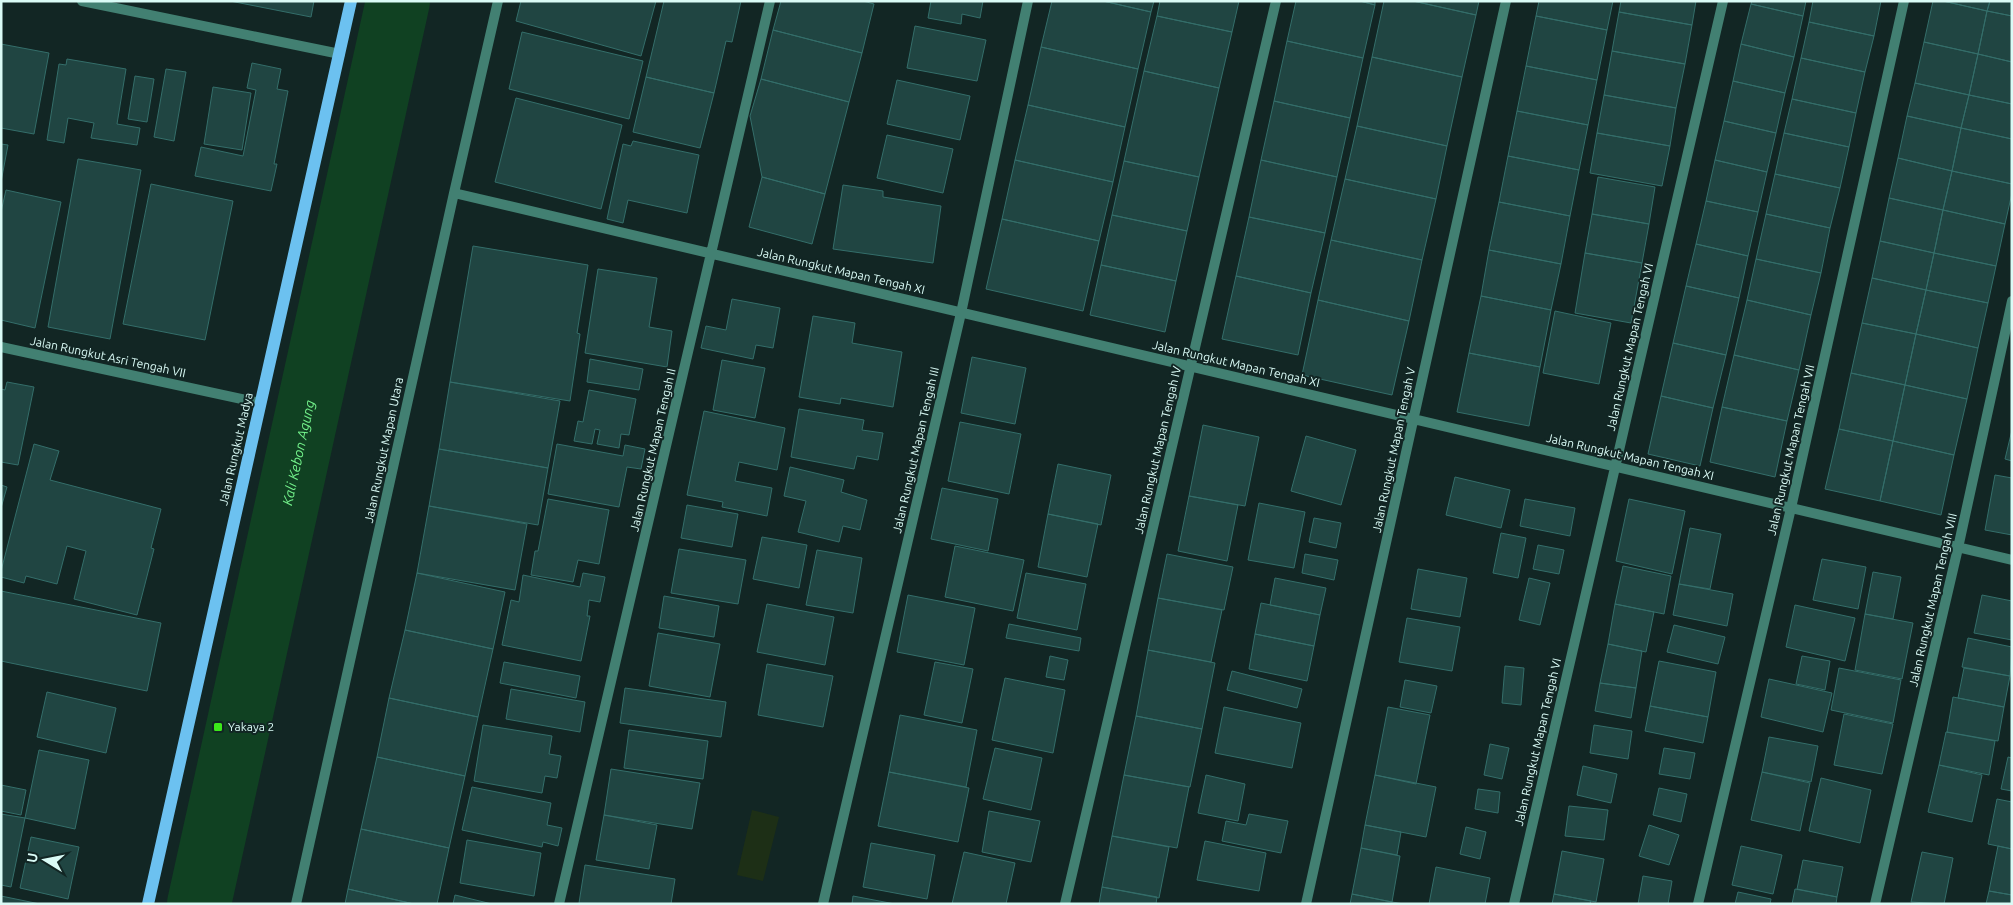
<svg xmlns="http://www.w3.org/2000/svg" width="2013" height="905" viewBox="0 0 2013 905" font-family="Ubuntu,sans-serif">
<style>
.garden{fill:#1d2f16}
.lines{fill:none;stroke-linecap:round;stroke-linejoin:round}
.river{stroke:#104122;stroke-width:64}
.building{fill:#204542;stroke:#346e6a}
.minor{stroke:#428072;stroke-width:10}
.primary{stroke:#6cc1f0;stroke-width:12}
.poi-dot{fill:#3ce81a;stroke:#122624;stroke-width:2}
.labels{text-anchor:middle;stroke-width:4;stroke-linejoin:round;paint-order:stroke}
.street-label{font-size:12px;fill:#dafbf6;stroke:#122624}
.poi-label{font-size:12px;fill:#dafbf6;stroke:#122624;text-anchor:start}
.water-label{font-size:14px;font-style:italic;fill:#73f18b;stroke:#122624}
</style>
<rect width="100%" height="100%" fill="#122624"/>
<path class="garden" d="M752,810l27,7 -16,64 -26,-6z"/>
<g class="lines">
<path class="river" id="s1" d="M199,904l199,-903"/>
</g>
<path class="building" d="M230,1h84l-3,16z
M521,1h135l-15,55 -125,-35z
M664,1h77l-9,41 -6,-1 -12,52 -68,-16z
M781,1h82l11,3 -12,49 -89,-23z
M931,1h52l-3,17 -18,-4 -1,10 -33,-6z
M1052,1h51l48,11 -13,57 -97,-22z
M1103,1h51l-3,11z
M1160,1h79l-7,31 -75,-16z
M1296,1h64l15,4 -12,53 -76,-17z
M1360,1h15v4z
M1384,1h29l63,14 -14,62 -90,-20z
M1413,1h66l-3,14z
M1539,1h74l-6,29 -71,-14z
M1621,1h75l-4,24 -73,-13z
M1752,1h54l-3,15 -52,-12z
M1813,1h68l-7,35 -65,-14z
M1933,1h10l44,10 -9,43 -54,-12z
M1943,1h47l-3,10z
M1990,1h22v15l-25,-5z
M1751,4l52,12 -9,41 -53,-13z
M1987,11l25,5v46l-34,-8z
M1619,12l73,13 -7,39 -73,-13z
M1157,16l75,16 -13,56 -75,-17z
M1536,16l71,14 -10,50 -71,-14z
M1809,22l65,14 -9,36 -64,-14z
M915,26l71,14 -9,41 -70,-13z
M773,30l89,23 -13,49 -88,-23z
M522,32l121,29 -14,58 -120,-30z
M1287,41l76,17 -13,60 -76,-17z
M1924,42l54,12 -9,41 -54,-12z
M1,44l48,9 -15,81 -33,-6z
M1741,44l53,13 -9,36 -52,-12z
M1041,47l97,22 -13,58 -97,-22z
M1612,51l73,13 -9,44 -72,-13z
M1978,54l34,8v42l-43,-9z
M1372,57l90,20 -15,69 -90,-20z
M1801,58l64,14 -9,41 -64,-14z
M67,59l59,10 -9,55 23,4 -3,17 -46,-7 3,-15 -26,-5 -4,25 -17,-3 12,-76 7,1z
M252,63l29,6 -4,20 11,2 -14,73h3l-6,27 -76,-15 6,-29 42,9 13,-66 -9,-2z
M1526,66l71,14 -9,45 -71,-14z
M166,69l20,3 -12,69 -20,-4z
M1144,71l75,17 -20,89 -75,-16z
M135,76l19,3 -7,43 -19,-3z
M646,77l68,16 -14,55 -67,-16z
M761,79l88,23 -24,92 -63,-17 -12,-61z
M897,80l73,16 -10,44 -73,-16z
M1733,81l52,12 -9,40 -52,-12z
M1915,83l54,12 -8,33 -54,-12z
M213,87l38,6 -9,57 -38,-6z
M1604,95l72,13 -6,38 -73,-13z
M1969,95l43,9v35l-51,-11z
M516,98l106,27 -21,84 -106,-27z
M1792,99l64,14 -7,34 -65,-14z
M1274,101l76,17 -13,59 -76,-17z
M1028,105l97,22 -12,55 -98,-22z
M1517,111l71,14 -9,45 -71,-14z
M1907,116l54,12 -9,43 -54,-13z
M1724,121l52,12 -9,39 -52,-12z
M1357,126l90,20 -11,53 -91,-20z
M1961,128l51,11v45l-60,-13z
M1597,133l73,13 -8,40 -72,-13z
M1784,133l65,14 -9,41 -65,-14z
M887,135l66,14 -10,44 -66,-15z
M633,141l66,14 -12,58 -59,-13 -5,23 -16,-4 16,-75 8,2z
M1,144l7,1 -7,37z
M1508,156l71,14 -9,46 -71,-14z
M1898,158l54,13 -9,39 -54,-12z
M78,159l63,11 -31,169 -62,-12z
M1015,160l98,22 -14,59 -97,-22z
M1261,160l76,17 -12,56 -76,-16z
M1715,160l52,12 -9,40 -52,-11z
M1124,161l75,16 -12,54 -75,-16z
M1952,171l60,13v9l-7,31 -62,-14z
M1775,174l65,14 -10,40 -64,-14z
M762,177l63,17 -13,50 -63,-17z
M1598,177l57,10 -6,37 -57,-10z
M1345,179l91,20 -14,61 -91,-20z
M151,184l82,17 -28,139 -82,-16z
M843,185l40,6v6l58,9 -8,57 -100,-14z
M6,190l55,12 -26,126 -34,-8v-108z
M1889,198l54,12 -9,43 -54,-12z
M1706,201l52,11 -10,44 -52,-12z
M1499,202l71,14 -9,48 -72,-14z
M1943,210l62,14 -9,42 -62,-13z
M1592,214l57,10 -7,39 -57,-10z
M1766,214l64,14 -9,45 -65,-14z
M1112,215l75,16 -11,50 -75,-16z
M1249,217l76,16 -14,60 -75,-17z
M1002,219l97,22 -16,70 -97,-22z
M1331,240l91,20 -13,61 -91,-21z
M1880,241l54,12 -8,37 -54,-12z
M1696,244l52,12 -9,42 -53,-12z
M473,246l115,19 -11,68 3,1 -10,67 -120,-19z
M1489,250l72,14 -10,46 -70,-14z
M1585,253l57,10 -11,60 -56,-10z
M1934,253l62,13 -8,37 -62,-13z
M1756,259l65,14 -10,42 -64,-15z
M1101,265l75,16 -11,51 -75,-17z
M598,269l59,9 -8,49 23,4 -5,36 -82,-14z
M1236,276l75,17 -13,62 -76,-16z
M1872,278l54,12 -10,44 -54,-11z
M1686,286l53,12 -13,57 -53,-12z
M1926,290l62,13 -10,45 -62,-14z
M1481,296l70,14 -11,57 -71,-14z
M732,299l48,9 -7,40 -17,-3 -3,14 -52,-11 5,-22 20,4z
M1318,300l91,21 -17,74 -90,-20z
M1747,300l64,15 -12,55 -65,-15z
M1555,311l56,12 -12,61 -56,-11z
M813,316l42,7 -3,20 50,9 -9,55 -52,-9 -1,6 -41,-7z
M1862,323l54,11 -11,51 -54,-12z
M1916,334l62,14 -11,51 -62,-14z
M1673,343l53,12 -13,53 -52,-12z
M1469,353l71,14 -11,59 -72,-14z
M1734,355l65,15 -12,51 -65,-14z
M972,357l54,11 -11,56 -54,-11z
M590,359l53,10 -4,21 -52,-8z
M722,360l43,8 -10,50 -42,-8z
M1851,373l54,12 -12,56 -54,-12z
M7,382l27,5 -16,78 -17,-3v-73l4,1z
M450,382l110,19 -12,67 -109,-19z
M1905,385l62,14 -13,56 -61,-14z
M589,390l47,9 -7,36 -8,-1 -2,14 -22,-4 3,-14 -5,-1 -3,15 -18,-3 4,-20 5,1z
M1661,396l52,12 -13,58 -52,-12z
M1722,407l65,14 -12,56 -65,-15z
M799,409l65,11 -2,10 21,3 -5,27 -21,-4 -3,13 -63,-12z
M704,411l81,17 -8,42 -38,-8 -4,19 37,7 -5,28 -45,-9 1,-5 -36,-7z
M960,422l61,12 -12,60 -61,-13z
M1203,425l56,12 -14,69 -56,-10z
M1839,429l54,12 -13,60 -55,-12z
M2012,430v31l-7,-2z
M1306,436l50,14 -15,55 -50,-14z
M1893,441l61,14 -13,60 -61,-14z
M34,444l25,7 -9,29 111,29 -10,39 3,1 -17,66 -63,-16 12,-48 -19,-5 -10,38 -31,-8 -2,7 -23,-6v-6z
M557,444l66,12 2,-11 20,4 -4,20 -14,-2 -8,40 -71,-13z
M439,449l109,19 -10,57 -109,-19z
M1058,464l53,11 -10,50 -53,-11z
M790,467l54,13 -3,12 26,8 -7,30 -17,-4 -4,16 -41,-10 8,-31 -22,-5z
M1995,475l17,3v57l-27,-5z
M1455,477l55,13 -9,38 -55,-13z
M1,485l6,2 -6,21z
M942,488l56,11 -10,52 -57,-12z
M1189,496l49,9 -11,56 -49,-10z
M548,499l61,11 -10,54 -21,-4 -5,22 -42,-7 4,-24h3z
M1525,499l50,9 -5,28 -50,-10z
M1629,499l56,12 -13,63 -56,-13z
M1259,503l46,9 -11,56 -46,-8z
M687,505l51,9 -6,33 -51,-9z
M429,506l98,18 -12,66 -98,-17z
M1048,514l50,10 -11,53 -49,-10z
M1314,518l27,5 -5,25 -27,-6z
M1690,528l31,6 -11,55 -31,-5z
M1501,533l25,5 -8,40 -25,-5z
M762,537l45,8 -8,43 -46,-9z
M1538,545l26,5 -5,24 -26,-5z
M955,546l69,14 -11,51 -68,-14z
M679,549l67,11 -8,44 -67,-11z
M817,550l45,8 -9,55 -47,-8z
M1167,554l66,13 -9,43 -66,-12z
M1305,554l33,6 -4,20 -32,-7z
M1822,559l44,8 -8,42 -45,-9z
M1623,566l48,10 -7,38 -49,-10z
M1418,569l49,9 -7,39 -49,-8z
M1873,572l28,5 -8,42 -28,-5z
M417,573l88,19 -12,57 -88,-19z
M583,573l22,4 -5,25 -11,-2 -2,16h3l-9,45 -79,-16 9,-45 8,2 4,-27 57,12z
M1026,573l60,11 -9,46 -60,-12z
M1275,578l51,10 -6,27 -50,-10z
M1529,578l21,5 -10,42 -21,-5z
M1679,584l54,10 -6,32 -54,-11z
M1,591l160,32 -14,68 -146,-30z
M908,595l67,13 -11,57 -67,-13z
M1982,595l30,6v39l-38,-7z
M664,596l55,10 -5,31 -55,-9z
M1158,598l64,12 -11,52 -63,-12z
M1261,603l59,12 -6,31 -59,-12z
M767,604l67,13 -9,48 -68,-13z
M1615,604l39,8 -8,40 -38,-8z
M1795,605l60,13 -10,43 -59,-14z
M1865,614l48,9 -11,56 -47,-9z
M1407,618l53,9 -8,44 -53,-9z
M1009,624l72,14 -2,13 -73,-13z
M1674,625l51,12 -7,27 -51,-12z
M405,630l88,19 -15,68 -89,-19z
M658,633l62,11 -10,53 -61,-11z
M1255,634l59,12 -7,35 -58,-12z
M1968,638l44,9 -2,29 -48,-9z
M1608,644l34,7 -6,37 -36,-5z
M1148,650l67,13 -13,66 -66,-13z
M1050,656l18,4 -4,20 -18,-3z
M1802,656l28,5 -5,29 -29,-6z
M1659,661l57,11 -8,45 -58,-11z
M504,662l76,14 -4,22 -76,-15z
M935,662l38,7 -11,54 -38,-8z
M767,664l66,12 -10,51 -65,-12z
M1505,666l19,2 -3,37 -19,-2z
M1839,668l62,12 -8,43 -62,-13z
M1964,668l46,8 -6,31 -46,-9z
M1232,671l70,18 -5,19 -70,-18z
M1005,678l60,12 -12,63 -61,-13z
M1769,679l63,14 -9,39 -62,-15z
M1405,680l32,6 -6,27 -31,-6z
M1600,683l36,5 -5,30 -36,-7z
M625,688l101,14 -5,35 -101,-14z
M511,689l74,13 -5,30 -74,-13z
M47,692l69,16 -10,45 -69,-16z
M1953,697l51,10 -6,34 -51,-9z
M389,698l89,19 -13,59 -88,-19z
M1650,706l58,11 -5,26 -58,-12z
M1224,707l77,16 -9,45 -77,-15z
M1388,707l42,8 -14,69 -41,-9z
M1844,714l49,10 -11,50 -48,-9z
M900,715l77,15 -11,57 -77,-15z
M1136,716l66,13 -12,58 -66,-12z
M483,725l69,11 -3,18 12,2 -4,22 -12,-2 -3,17 -68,-12z
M1594,725l38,6 -4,28 -38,-6z
M629,730l79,11 -5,38 -79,-11z
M1946,732l49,9 -6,34 -50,-10z
M1769,737l49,9 -7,36 -49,-10z
M1490,744l19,4 -7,31 -18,-4z
M995,748l47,10 -11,52 -48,-11z
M1664,748l31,5 -5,26 -31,-5z
M39,750l50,10 -14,69 -50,-11z
M377,757l88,19 -16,72 -88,-19z
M2008,757l4,1v33l-11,-2z
M1939,765l43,10 -10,47 -44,-10z
M1583,766l34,8 -6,29 -34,-8z
M611,769l89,14 -8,46 -88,-14z
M889,772l80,16 -11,54 -80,-16z
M1762,772l48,11 -10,48 -49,-11z
M1124,775l65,12 -12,61 -65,-12z
M1206,775l39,9 -7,37 -40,-8z
M1375,775l61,12 -10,50 -61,-12z
M1821,778l50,12 -11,53 -51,-12z
M1,785l25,5 -5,25 -20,-4z
M472,787l79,16 -4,22 15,3 -4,18 -15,-4 -1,5 -80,-17z
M1659,788l28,6 -6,28 -28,-7z
M1478,789l22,3 -2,21 -23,-4z
M1997,799l15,3v47l-24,-5z
M1569,806l39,4 -4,30 -39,-4z
M989,811l51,10 -9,41 -49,-10z
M1,814l24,4 -14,69 -10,-2z
M1249,814l39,7 -7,32 -59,-12 4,-20 20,4z
M604,815l53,10 -8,44 -53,-9z
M1365,825l36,7 -4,23 -36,-7z
M1649,825l30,10 -10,30 -30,-9z
M1466,827l20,5 -6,27 -20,-5z
M361,829l88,19 -12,56h-23l-66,-15z
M1112,836l57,11 -10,51 -57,-11z
M31,837l48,10 -11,52 -48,-11z
M467,840l74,13 -7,43 -74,-13z
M1205,841l61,12 -7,38 -62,-11z
M871,843l64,12 -8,44 -64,-12z
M1741,846l41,9 -9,39 -41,-9z
M1998,846l14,3v46l-23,-4z
M1361,848l39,8 -8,46 -40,-8z
M1562,851l42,8 -8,43 -42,-8z
M964,852l51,11 -9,41h-54z
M1922,852l31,6 -9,46 -33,-2z
M1803,860l40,7 -6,30 -40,-8z
M585,865l90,14 -4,25 -92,-1z
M1436,867l54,11 -5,26h-56z
M1643,876l29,5 -4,23h-30z
M1102,887l55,10 -1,7h-57z
M348,889l66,15h-69z
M1795,889l42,8 -1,7h-44z
M1989,891l23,4v9h-26z
M1738,892l33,7 -1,5h-35z
M1352,894l40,8 12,2h-54z
M1554,894l37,7 -1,3h-38z
M455,895l37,9h-39z
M1,896l39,8h-39z
M853,896l42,8h-43z"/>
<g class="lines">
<path class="minor" d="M82,1l258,53
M454,193l1558,367
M1,347l259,56
M296,904l158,-711 44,-192
M559,904l211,-903
M823,904l138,-591 67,-312
M1065,904l211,-903
M1306,904l200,-903
M1514,904l209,-903
M1698,904l93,-396 113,-507
M1875,904l83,-356 54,-247"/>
<path class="primary" d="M148,904l203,-903"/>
</g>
<rect class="poi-dot" x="213" y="722" width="10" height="10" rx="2.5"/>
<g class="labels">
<g class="street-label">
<text transform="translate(841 271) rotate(13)" y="4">Jalan Rungkut Mapan Tengah XI</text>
<text transform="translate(1630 347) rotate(-77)" y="4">Jalan Rungkut Mapan Tengah VI</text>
<text transform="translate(108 357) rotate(12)" y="4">Jalan Rungkut Asri Tengah VII</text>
<text transform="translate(1236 364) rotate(13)" y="4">Jalan Rungkut Mapan Tengah XI</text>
<text transform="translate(236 449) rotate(-77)" y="4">Jalan Rungkut Madya</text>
<text transform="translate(384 450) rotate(-78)" y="4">Jalan Rungkut Mapan Utara</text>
<text transform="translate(653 450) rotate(-77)" y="4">Jalan Rungkut Mapan Tengah II</text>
<text transform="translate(916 450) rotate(-77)" y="4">Jalan Rungkut Mapan Tengah III</text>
<text transform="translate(1158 450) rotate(-77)" y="4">Jalan Rungkut Mapan Tengah IV</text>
<text transform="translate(1394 450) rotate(-78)" y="4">Jalan Rungkut Mapan Tengah V</text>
<text transform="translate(1791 450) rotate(-77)" y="4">Jalan Rungkut Mapan Tengah VII</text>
<text transform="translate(1630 457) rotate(13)" y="4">Jalan Rungkut Mapan Tengah XI</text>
<text transform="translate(1933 600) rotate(-77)" y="4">Jalan Rungkut Mapan Tengah VIII</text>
<text transform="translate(1538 742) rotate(-77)" y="4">Jalan Rungkut Mapan Tengah VI</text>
</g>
<g class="poi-label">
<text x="228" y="731">Yakaya 2</text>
</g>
<g class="water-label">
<text dy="5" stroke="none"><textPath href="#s1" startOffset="462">Kali Kebon Agung</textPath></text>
</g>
</g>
<rect width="2013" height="905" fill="none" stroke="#dafbf6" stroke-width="5"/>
<g transform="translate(45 860) rotate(280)" stroke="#122624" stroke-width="4" paint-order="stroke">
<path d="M0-4L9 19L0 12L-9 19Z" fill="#dafbf6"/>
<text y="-8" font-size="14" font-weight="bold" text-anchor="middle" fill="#dafbf6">U</text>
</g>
</svg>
